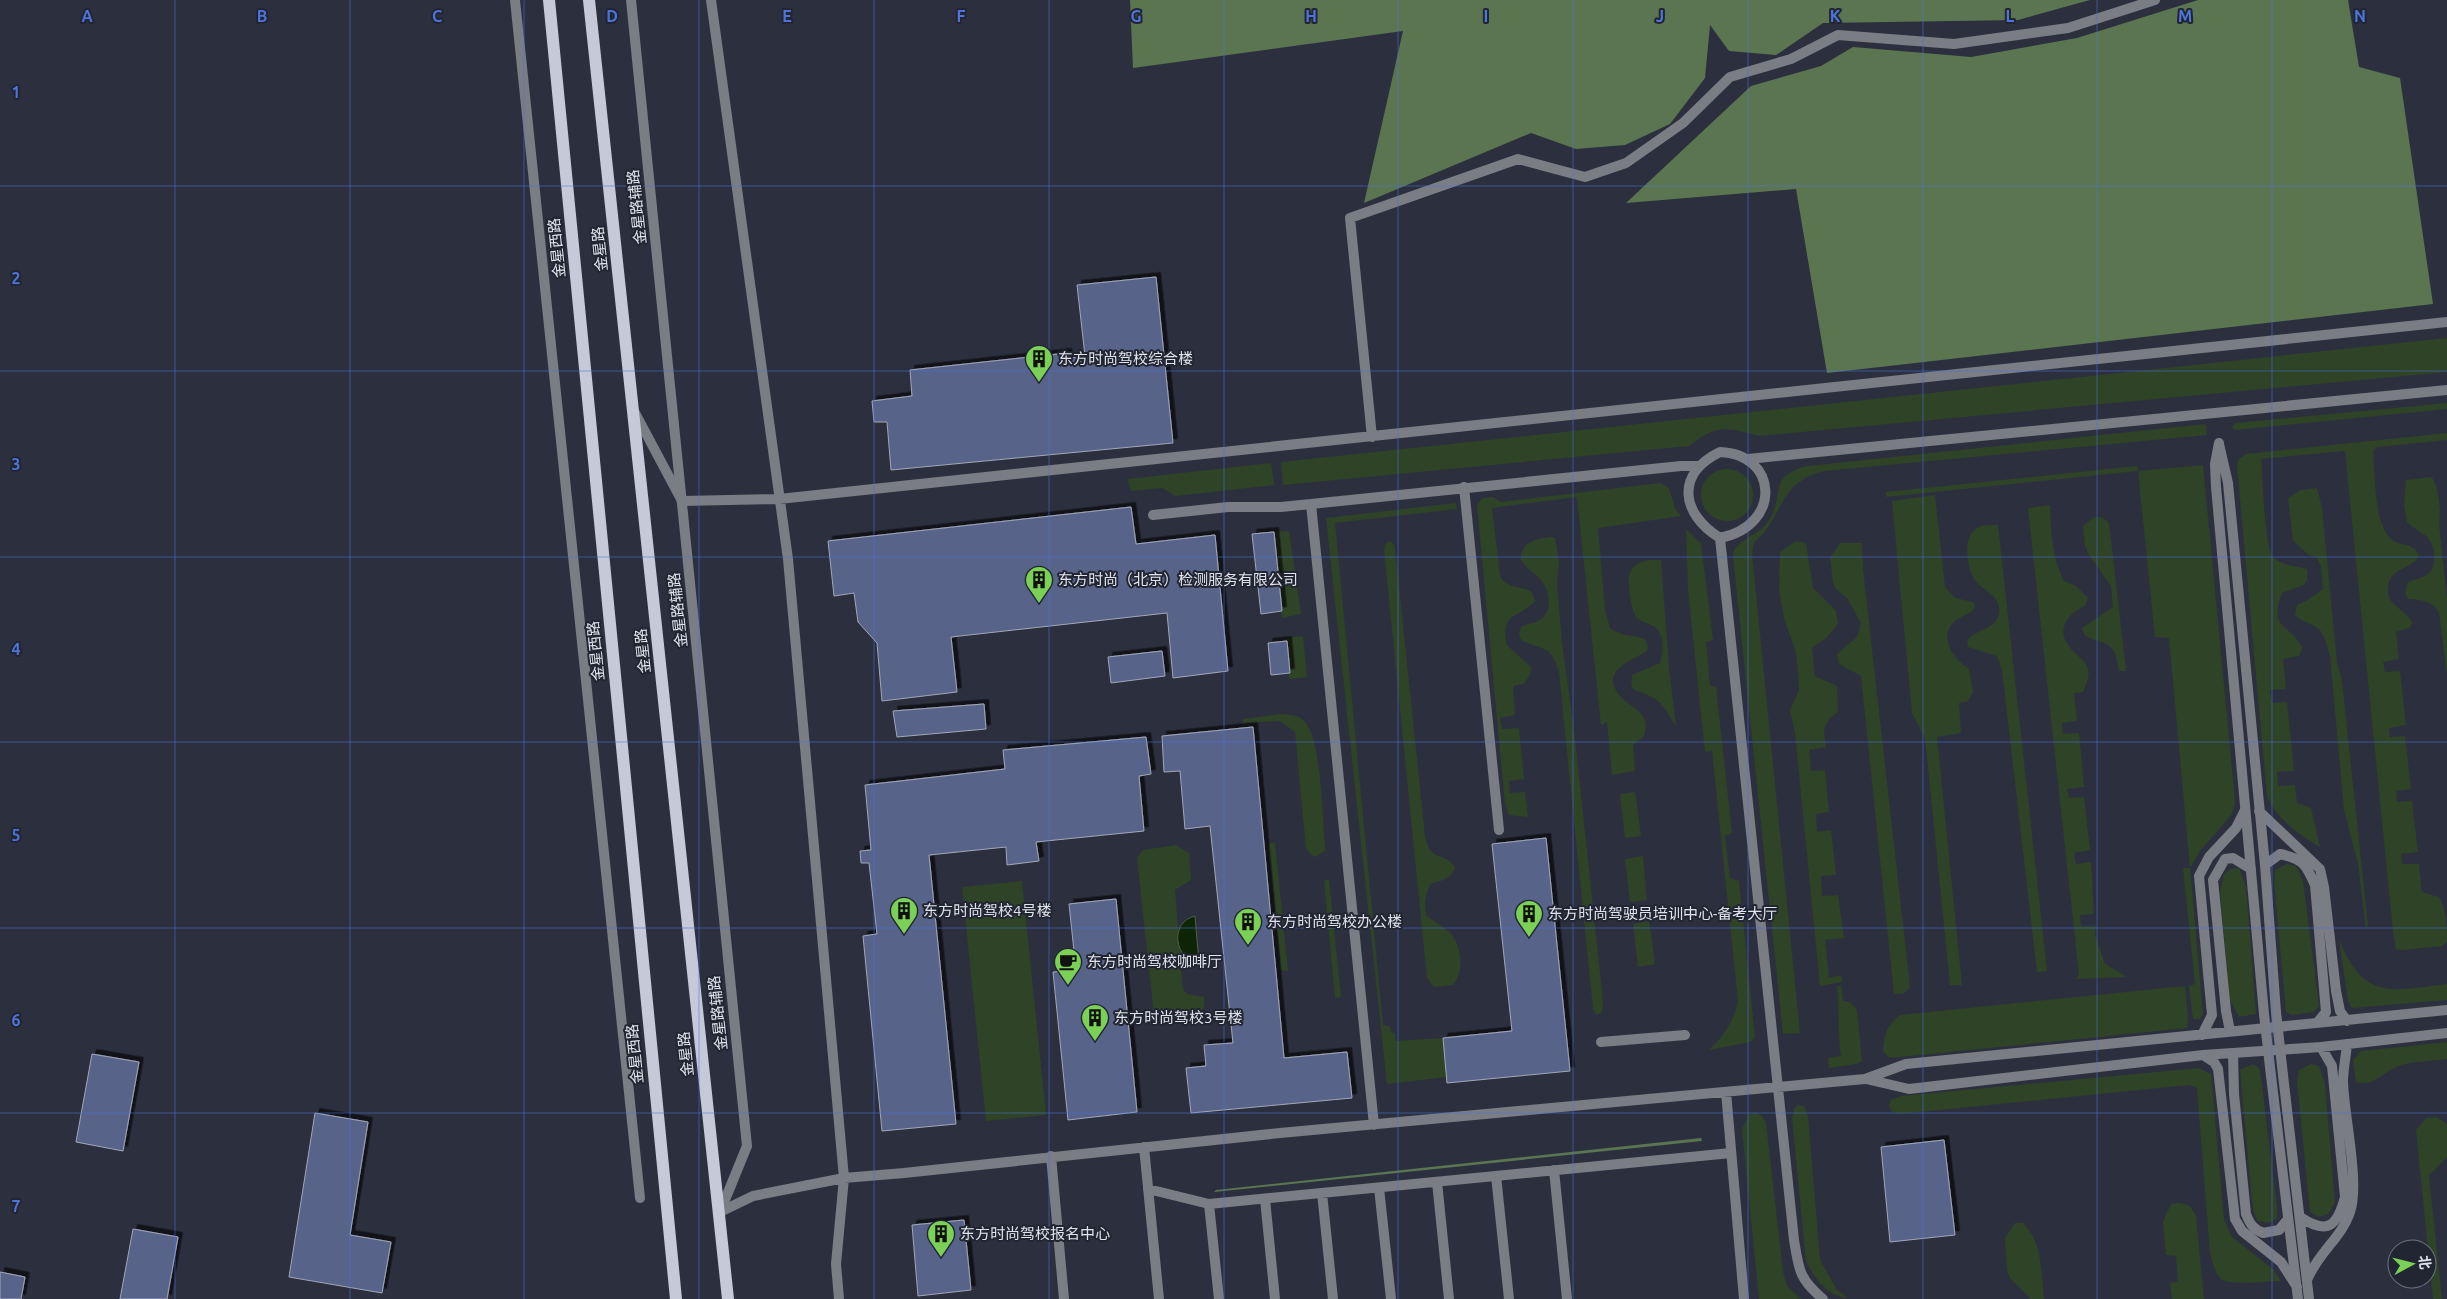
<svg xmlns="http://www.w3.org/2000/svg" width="2447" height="1299" viewBox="0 0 2447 1299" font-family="Ubuntu,'Noto Sans SC',sans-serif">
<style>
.green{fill:#2f4327}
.forest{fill:#5b7551}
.water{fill:#0e2505;stroke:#4d5e4a}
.building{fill:#59638a;stroke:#a1a7b8;filter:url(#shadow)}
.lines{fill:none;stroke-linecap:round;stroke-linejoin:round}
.minor{stroke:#7b7d84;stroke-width:10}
.tertiary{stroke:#7b7d84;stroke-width:10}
.primary{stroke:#c5c9d8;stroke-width:12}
.minor-bridge{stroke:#7b7d84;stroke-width:10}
.grid{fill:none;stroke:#4e73dd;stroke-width:1;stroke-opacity:0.55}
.labels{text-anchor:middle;stroke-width:4;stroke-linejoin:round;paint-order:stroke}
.street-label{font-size:15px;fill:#e0e3ec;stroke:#222633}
.poi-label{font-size:15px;fill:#e0e3ec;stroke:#222633;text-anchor:start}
.grid-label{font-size:16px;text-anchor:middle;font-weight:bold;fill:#4e73dd;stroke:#222633;stroke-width:4;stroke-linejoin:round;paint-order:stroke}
</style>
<defs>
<filter id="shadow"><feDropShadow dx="4.5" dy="-4.5" stdDeviation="0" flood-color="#0009"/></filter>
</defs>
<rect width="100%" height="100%" fill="#2c303e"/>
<path class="green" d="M2447,338v34l-688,64c-33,-9 -42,-12 -70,10l-406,39 -2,-23z
M2447,403v6l-212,21 -3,-3 4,-4z
M2206,424l1,11 -383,36c-48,12 -40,48 -70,71l-2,12 48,479 -17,1 -50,-478c0,-15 26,-21 34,-33 20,-27 -2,-47 41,-57z
M2447,433v7l-70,7 -4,4c2,23 1,69 16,86 9,11 26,4 30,19 -8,15 -29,9 -31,33 -2,17 19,20 24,34l-3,5 -13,4 3,27 -16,3 2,10 15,-1 6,54 -17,3 1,9 15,-1 6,53 -15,2 1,11 15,-1 6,51 -17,2 1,10h17l3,28 17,5c8,14 8,29 8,45l-5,4 -40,4 -6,-1 -3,-18 -48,-480 -84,8c2,18 3,89 13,99 9,8 21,7 33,11v11l-3,5 -22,8c-14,39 8,29 20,55l-3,8 -16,3 3,30 -16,1 2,13 15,-1 7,69 -17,1 1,14 17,-1 2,18 14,5 9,39c-21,-12 -44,-29 -53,-51l-30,-330 2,-7 7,-5z
M1271,463l3,22 -99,11 -13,-8 -31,3 -3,-12z
M2203,465l32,336 -3,13 -32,37 -10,17 13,146 -3,5h-7l-4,-33 6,-2 -12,-116h7l-21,-230 -14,-1 -17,-166 -252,26v-5l251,-26 1,5z
M1701 495a26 26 0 1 1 52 0a26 26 0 1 1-52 0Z
M2432,477l5,11 3,22 -1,14 8,74v77l-8,-63c-8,-12 -18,-12 -31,-13l-3,-6 3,-11c7,-3 16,-4 21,-9 9,-9 6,-29 -3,-37 -6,-5 -13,-8 -19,-14l-3,-17 2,-25z
M1660,483l9,5 6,20 6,8 -83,12 7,82 5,18c14,11 23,5 36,12l2,8 -2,4c-20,10 -48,22 -23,47 7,7 19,11 22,22 2,5 0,10 -1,15l-11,9 2,26 -23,4 -5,-53 -6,3 -24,-228 -85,11 8,68c8,14 20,9 32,16l3,9c-16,18 -36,11 -28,44l24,22 -1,7 -6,10 -11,2 2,29 -15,3 2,11 17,-1 5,51 -15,2 1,12 15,-1 3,25 -19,-2 -4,-11 -28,-299 5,-7 11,-1 8,5z
M2317,488l5,20 15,155 5,18 26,245 -2,3 -8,-65 -14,-54 -14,-154c-3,-9 -5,-24 -14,-29 -8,-5 -15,-5 -21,-12l2,-10 11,-5 15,-11 -2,-23 -5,-9 -7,-2 -16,-14 -5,-43 13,-8z
M1935,495l10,92 10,11 18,4 2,5c-3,7 -12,8 -19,13 -19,16 -3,39 13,49l4,23 -6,10 -8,1 2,30 -24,4 25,248h-12l-25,-247 -13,-25 -20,-212z
M1456,503l1,6 -122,14 48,502 7,1 1,6 4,1 1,8 47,-3 4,39 -60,7 -61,-566z
M2050,505c1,26 2,53 14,76l12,5 12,12 -3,8c-13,5 -29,21 -18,37 13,21 31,17 16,49l-9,1 3,28 -15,2 1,11 16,-1 5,54 -17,2 2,9 15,-1 6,53 -16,3 2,11 15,-2 3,52 -14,1 1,11h15l-1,9 10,29 22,13 -51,2 3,-4 -51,-467z
M2094,517h7l7,5 2,9 16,140h-7c-5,-31 -9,-24 -34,-35l-3,-8 31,-21 -2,-21 -22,-31 -4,-9 -2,-20z
M1998,525l49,446 -10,1 -35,-302 -5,-14 -29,-9 -1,-5c6,-14 29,-10 32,-29 2,-19 -16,-21 -24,-33 -8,-12 -14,-46 4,-53 5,-2 13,-2 19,-2z
M1686,529l15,15 12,96 -7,2 4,44 6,1 16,146 -7,3 5,42 9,3 16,156 -5,5 -41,8c15,-14 25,-29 29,-49l-26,-250 -7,1 -17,-163z
M1289,531l12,83 -19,4 -8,-86z
M1551,537l4,1 4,23 -2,24 5,58 13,96 27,253 1,16 -2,5 -5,2 -3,-6 -34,-337c-8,-27 -15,-22 -37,-31l-3,-6 2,-8c6,-4 14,-3 19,-7 13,-9 10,-29 1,-40 -6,-7 -14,-11 -20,-20 -1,-18 14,-21 30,-23z
M1389,541l5,3 2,13 29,279c6,28 18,14 30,31 -4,13 -13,13 -24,17 -6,11 -7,19 -5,31 8,7 19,12 26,20 10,14 12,36 1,50l-19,2 -7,-9 -43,-428 1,-5z
M1796,541l10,2 7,45 23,23 2,13 -11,13 -15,11 3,28 22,10 1,26c-16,12 -15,16 -12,35l-17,3 2,21 14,-1 4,42 -13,2 1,18 14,-2 5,45 -15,1 1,20 16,-1 6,43 -19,2 4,38 12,-3 1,7 -22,4 -25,-253 -5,-23 9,-20 -1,-18 -2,-19 -12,-35 -5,-28 1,-38z
M1840,543h22l1,26 47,418 -7,7h-9l-33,-318 -22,-12 -2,-10 20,-17 4,-14 -14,-25 -11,-9 -3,-7 -3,-24z
M1649,560h12l8,108 7,58c-15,-23 -14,-27 -42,-36l-3,-6 1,-9 28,-12c3,-10 5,-24 -3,-34 -4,-5 -15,-6 -20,-11 -6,-6 -10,-38 -7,-46 3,-8 12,-10 19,-12z
M1303,636l4,41 -18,2 -4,-41z
M1281,714c8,1 16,1 22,6 19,16 19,98 22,124v7l-10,6 -5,-3 -4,-6 -11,-116 -15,-11 -37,2v-4z
M1635,792l6,44 -16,2 -5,-44z
M1270,843h5l13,128 -7,-1 -13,-124z
M1176,845l13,8 2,27 -16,10 8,99 4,5 17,3v11l-4,3 -46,4 -17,-157 6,-8z
M1643,856l4,44 -17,2 -5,-43z
M2287,864l9,2 7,15 16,125 -6,6 -21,3 -6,-3 -12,-131 1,-11z
M2239,868l7,19 10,127 -17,3 -9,-17 -10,-108 4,-18 7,-5z
M1324,880h5l12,117 -6,1z
M1022,881l24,234 -60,6 -24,-234z
M1649,921l6,43 -17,3 -5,-43z
M2339,939c25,62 51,52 108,45v16l-95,8 -4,-8z
M1837,986h4l2,15 7,1 7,8 5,51 -6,3 -27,4 -1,-10 13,-2c-4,-24 -1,-46 -4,-70z
M2185,986l3,31 -1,11 -297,30 -7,-6c2,-18 2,-25 17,-37z
M2447,1042v17c-15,2 -34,2 -48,7 -15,5 -25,21 -43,16l-3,-22 8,-9z
M2253,1064l6,4 2,9 16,130v11l-8,5 -11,-2 -4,-8 -2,-13 -12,-130z
M2311,1064l8,2 6,18 10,119 -7,11 -9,3 -9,-5 -13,-131 2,-11z
M2199,1068l12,6 13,146 8,17 42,33 7,11c-13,0 -50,5 -60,-2 -7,-6 -8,-17 -11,-26l-13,-165 -8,-3 -290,29 -7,-2 -3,-6 2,-6 10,-4z
M1798,1105l6,1 4,10 12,144 17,30 11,8c-20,-1 -34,-20 -42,-37l-14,-143 2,-9z
M1756,1113l6,3 4,7 17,149 4,14 14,13h-42l-17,-170 7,-15z
M2437,1117l10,7v33l-18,19 13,123h-9l-17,-169 10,-12z
M2179,1203l11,3 6,10 8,83h-32l-2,-15 8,-3 -2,-25 -10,-1 -3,-34 8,-17z
M2015,1223h8c20,20 18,50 21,76h-13l-21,-21 -3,-8 -2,-32z"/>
<path class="forest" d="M1130,0h960l-72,20 -195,3 -47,32 -47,-4 -19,-26 -5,53 -35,46 -45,21 -49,4 -45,-16 -167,70 39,-172 -270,37z
M2198,0h150l11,67 41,11 33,226 -606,69 -31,-184 -170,14 125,-117 70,-20 32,-19 118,10 106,-19z
M1701,1138l1,3 -488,51 2,-2z"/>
<path class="water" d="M1195,916l4,47c-25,-3 -30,-41 -4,-47z"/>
<path class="building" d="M1156,277l17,166 -282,27 -4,-48h-13l-2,-21 40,-5 -2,-26 157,-17 1,5 17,-2 -8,-71z
M1131,507l5,37 79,-9 13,136 -55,7 -6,-65 -216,24 6,55 -75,9 -5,-58 -19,-21 -4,-29 -20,3 -6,-55z
M1274,532l8,79 -21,3 -9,-80z
M1287,641l3,32 -19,2 -3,-32z
M1162,651l3,25 -54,7 -3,-26z
M984,704l2,25 -89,8 -4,-26z
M1253,727l31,331 63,-6 5,46 -161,15 -5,-45 20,-2 -2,-21 29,-2 -23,-217 -25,3 -5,-58 -16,1 -2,-36z
M1146,737l5,37 -12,2 5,55 -108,11 3,19 -32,4 -1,-18 -77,8 27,269 -74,7 -19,-195 14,-2 -8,-71h-8l-1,-12 11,-1 -6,-65 140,-16 -2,-19z
M1546,838l24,233 -123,12 -4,-45 69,-7 -20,-187z
M1116,899l21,213 -69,8 -15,-148 23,-2 -7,-66z
M92,1054l47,8 -16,89 -47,-9z
M315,1113l53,9 -18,113 41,7 -9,51 -93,-16z
M1944,1140l11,95 -65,7 -9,-95z
M964,1220l7,70 -53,6 -6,-71z
M133,1229l45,8 -11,62h-47z
M0,1272l25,5 -4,22h-21z"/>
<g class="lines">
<path class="minor" d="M711,0l77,559 56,619 -8,86 3,35
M634,411l48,90 97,-2 1668,-177
M1372,437l-22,-219 168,-59 67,18 41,-14 57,-40 47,-46 61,-18 47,-24 116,9 114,-16 87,-28
M2219,443l-4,21 1,23 48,527
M2219,444l9,39 37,382 11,147
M1720,452c58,2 63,73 0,86 -39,-24 -45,-64 0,-86z
M1748,459l699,-69
M1464,487l35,343
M1153,515l75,-8h53l30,-3
M1720,538l74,702c5,30 5,39 29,59
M2259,811l61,58 4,18 12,104 4,20 7,10
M2265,865l15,-11c23,5 26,10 35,31l11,127 -9,11
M2230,1031l-4,-20 -13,-131 12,-21 8,-1 18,11
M2202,1035l10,-20 -13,-139 10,-19 27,-29 9,-18
M1601,1042l84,-7
M2233,1053l1,41 12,120c4,10 7,15 17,19l16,-3 9,-11
M2203,1055l11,7 4,7 17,150 7,12 39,31 16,25
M2283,1075l26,224
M2271,1076l27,223
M1866,1079l43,10 294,-34 118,-8 126,-14
M1726,1092l18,207
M1374,1125l-63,-621 370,-38h16
M1144,1147l15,152
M1051,1156l13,143
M1554,1170l13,129
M1496,1176l13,123
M1437,1182l12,117
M1379,1188l12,111
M1148,1189l61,15 522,-51
M1322,1193l11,106
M1265,1199l10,100
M1209,1204l10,95
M720,1212l33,-16 91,-18 60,-5 376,-40 585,-54 41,-15 541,-54
M2300,1217c27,18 37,10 45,-20l-13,-131 -11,-19
M2307,1280c11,-27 35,-43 43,-68 10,-29 -6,-96 -7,-130 0,-12 3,-26 4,-38"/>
<path class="tertiary" d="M515,0l125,1198
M631,0l116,1146 -27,66"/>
<path class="primary" d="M549,0l127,1299
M589,0l139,1299"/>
<path class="minor-bridge" d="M2276,1012l7,63
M2264,1014l7,62"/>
</g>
<path class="grid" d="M175,0v1299M350,0v1299M524,0v1299M699,0v1299M874,0v1299M1049,0v1299M1224,0v1299M1398,0v1299M1573,0v1299M1748,0v1299M1923,0v1299M2097,0v1299M2272,0v1299M0,186h2447M0,371h2447M0,557h2447M0,742h2447M0,928h2447M0,1113h2447"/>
<defs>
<symbol id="building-pin" viewBox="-11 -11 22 30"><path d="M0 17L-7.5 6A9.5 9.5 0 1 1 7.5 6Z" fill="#7bd156" stroke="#222633"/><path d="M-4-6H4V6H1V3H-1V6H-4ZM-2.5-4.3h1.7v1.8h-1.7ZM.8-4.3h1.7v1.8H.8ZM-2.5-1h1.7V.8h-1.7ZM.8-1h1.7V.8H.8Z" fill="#111"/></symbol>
<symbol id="cafe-pin" viewBox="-11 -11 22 30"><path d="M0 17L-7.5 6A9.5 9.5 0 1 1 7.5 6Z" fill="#7bd156" stroke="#222633"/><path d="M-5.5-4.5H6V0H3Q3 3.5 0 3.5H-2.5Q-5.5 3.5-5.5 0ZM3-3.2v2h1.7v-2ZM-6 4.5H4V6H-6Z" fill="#111"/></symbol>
</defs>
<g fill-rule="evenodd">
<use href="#building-pin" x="1023" y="343" width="32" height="43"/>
<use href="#building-pin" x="1023" y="564" width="32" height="43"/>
<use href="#building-pin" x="888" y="895" width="32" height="43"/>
<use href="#building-pin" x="1513" y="898" width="32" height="43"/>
<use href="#building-pin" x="1232" y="906" width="32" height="43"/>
<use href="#cafe-pin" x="1052" y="946" width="32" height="43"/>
<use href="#building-pin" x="1079" y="1002" width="32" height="43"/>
<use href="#building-pin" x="925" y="1218" width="32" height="43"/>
</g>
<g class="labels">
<g class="street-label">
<text transform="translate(637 207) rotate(-96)" y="5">金星路辅路</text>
<text transform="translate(557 248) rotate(-96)" y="5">金星西路</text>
<text transform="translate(600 249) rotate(-96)" y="5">金星路</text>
<text transform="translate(678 610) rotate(-96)" y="5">金星路辅路</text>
<text transform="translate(596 651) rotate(-96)" y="5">金星西路</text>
<text transform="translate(643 651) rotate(-96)" y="5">金星路</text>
<text transform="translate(718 1013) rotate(-96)" y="5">金星路辅路</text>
<text transform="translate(635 1054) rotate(-96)" y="5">金星西路</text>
<text transform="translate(686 1054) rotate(-96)" y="5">金星路</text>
</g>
<g class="poi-label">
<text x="1058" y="364">东方时尚驾校综合楼</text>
<text x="1058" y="585">东方时尚（北京）检测服务有限公司</text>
<text x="923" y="916">东方时尚驾校4号楼</text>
<text x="1548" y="919">东方时尚驾驶员培训中心-备考大厅</text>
<text x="1267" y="927">东方时尚驾校办公楼</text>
<text x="1087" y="967">东方时尚驾校咖啡厅</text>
<text x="1114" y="1023">东方时尚驾校3号楼</text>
<text x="960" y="1239">东方时尚驾校报名中心</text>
</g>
</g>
<g class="grid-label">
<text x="87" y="22">A</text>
<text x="262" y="22">B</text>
<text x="437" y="22">C</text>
<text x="612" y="22">D</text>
<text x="787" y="22">E</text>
<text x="961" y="22">F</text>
<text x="1136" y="22">G</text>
<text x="1311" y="22">H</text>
<text x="1486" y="22">I</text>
<text x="1660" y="22">J</text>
<text x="1835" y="22">K</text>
<text x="2010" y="22">L</text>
<text x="2185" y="22">M</text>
<text x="2360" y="22">N</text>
<text x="16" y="98">1</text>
<text x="16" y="284">2</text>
<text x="16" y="470">3</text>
<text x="16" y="655">4</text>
<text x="16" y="841">5</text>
<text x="16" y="1026">6</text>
<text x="16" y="1212">7</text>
</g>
<g transform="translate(2412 1264) rotate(83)"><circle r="24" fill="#222633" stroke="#6e727d"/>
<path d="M0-4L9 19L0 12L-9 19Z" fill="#7bd156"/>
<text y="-8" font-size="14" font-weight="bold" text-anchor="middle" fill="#e0e3ec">北</text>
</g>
</svg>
